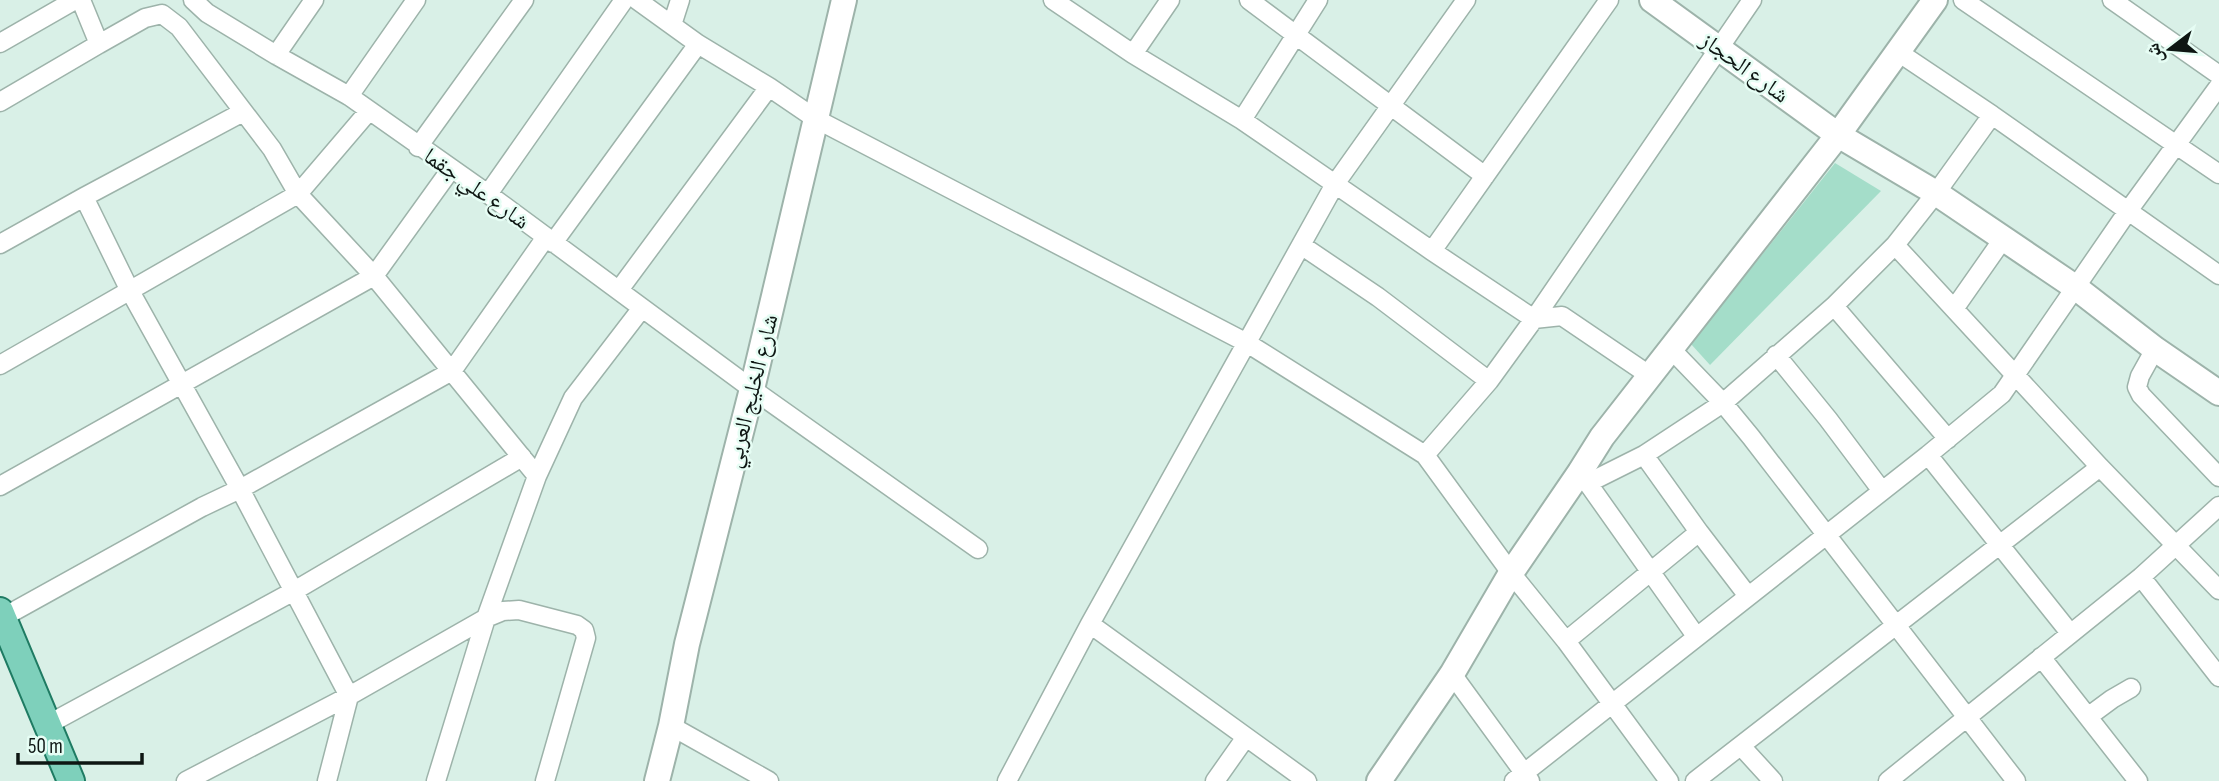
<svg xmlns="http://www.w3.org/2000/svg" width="2219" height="781" viewBox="0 0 2219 781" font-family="'Sofia Sans Condensed','Noto Naskh Arabic',sans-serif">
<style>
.green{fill:#a4ddc9}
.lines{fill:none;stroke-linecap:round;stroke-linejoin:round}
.street-casing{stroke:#9db3aa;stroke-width:21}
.secondary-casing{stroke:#9db3aa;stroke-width:28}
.primary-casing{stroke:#1f7b63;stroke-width:30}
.street{stroke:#fff;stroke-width:18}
.secondary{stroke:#fff;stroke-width:24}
.primary{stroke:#7ed0bb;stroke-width:26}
.labels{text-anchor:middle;stroke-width:5;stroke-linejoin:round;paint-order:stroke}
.street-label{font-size:23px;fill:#0e1613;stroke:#e6fdf4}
</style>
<rect width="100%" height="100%" fill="#d9f0e7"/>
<path class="green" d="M1835,163l46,28 -171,174 -19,-21z"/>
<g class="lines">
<defs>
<path id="street" d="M193,0l14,13 69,42 73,41 139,98 264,195 226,160
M637,0l61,44 71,43 47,32 431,224 178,112 86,118 55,68 103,140
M1053,0l80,54 109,66 190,131 102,68 28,-3 87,59
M1249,0l236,176
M1963,0l256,174
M2112,0l107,75
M672,25l8,-25
M0,43l75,-43
M99,44l46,-26 17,-4 17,13 93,122 26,45 76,82 163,200
M1898,52l94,63 227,160
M1133,54l37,-54
M276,55l38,-55
M349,96l67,-96
M0,102l99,-58 -18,-44
M1242,120l76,-120
M418,147l106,-147
M488,194l136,-194
M84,197l46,94 110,198 109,207 -22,85
M553,243l145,-199
M0,244l84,-47 159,-85
M1301,245l77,52 111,84
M1895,245l205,222 119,123
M1432,251l177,-251
M619,290l150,-203
M1834,306l114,133
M1954,309l49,-70
M1671,349l52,54 28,34 265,344
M2155,349l-15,27 -3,11 4,8 78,82
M1776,355l52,64 54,72
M0,365l298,-171 70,-82
M1425,455l64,-74 45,-62 218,-319
M1928,455l142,178
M1582,475l114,161
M1588,483l56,-28 79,-52 111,-97 61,-61 41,-52 56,-78
M0,486l374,-210 77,-107
M1699,532l49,64
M2141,577l78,100
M0,619l202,-112 38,-18 212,-118 94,-134
M1090,624l217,157
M1566,641l133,-109 -55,-77
M2041,657l97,124
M1452,674l78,107
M2089,716l23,-17 19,-11
M47,725l247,-134 228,-134
M671,726l98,55
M1741,746l32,35
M186,781l163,-85 137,-78 17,-7 16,-1 58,15 7,5 2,8 -41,143
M436,781l50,-163 51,-142 36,-78 69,-90
M1007,781l83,-157 245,-440 131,-184
M1215,781l31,-44
M1514,781l414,-326 74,-61 126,-183 91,-125
M1695,781l405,-314
M1888,781l253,-204 78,-71"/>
<path id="secondary" d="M1652,0l186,135 98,58 139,94 80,62 64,44
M657,781l14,-55 16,-82 65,-255 92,-389
M1379,781l73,-107 59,-101 69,-101 22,-35 236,-302 97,-135"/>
<path id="primary" d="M0,611l71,170"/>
</defs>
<use href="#street" class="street-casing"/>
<use href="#secondary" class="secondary-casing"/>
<use href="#primary" class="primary-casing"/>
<use href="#street" class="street"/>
<use href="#secondary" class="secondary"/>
<use href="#primary" class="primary"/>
</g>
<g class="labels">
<g class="street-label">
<text transform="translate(1745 67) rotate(36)" y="8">شارع الحجاز</text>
<text transform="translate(477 188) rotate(35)" y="8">شارع علي جقما</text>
<text transform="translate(751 391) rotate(-76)" y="8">شارع الخليج العربي</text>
</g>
</g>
<g transform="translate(2170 49) rotate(254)" stroke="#e6fdf4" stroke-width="5" paint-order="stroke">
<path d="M0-5L12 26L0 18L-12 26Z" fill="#0e1613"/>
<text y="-10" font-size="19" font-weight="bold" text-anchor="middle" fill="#0e1613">ش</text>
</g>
<path d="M18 753v10h124v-10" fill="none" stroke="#0e1613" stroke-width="3.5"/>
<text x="28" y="753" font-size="21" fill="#0e1613" stroke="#e6fdf4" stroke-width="5" paint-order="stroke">50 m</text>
</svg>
